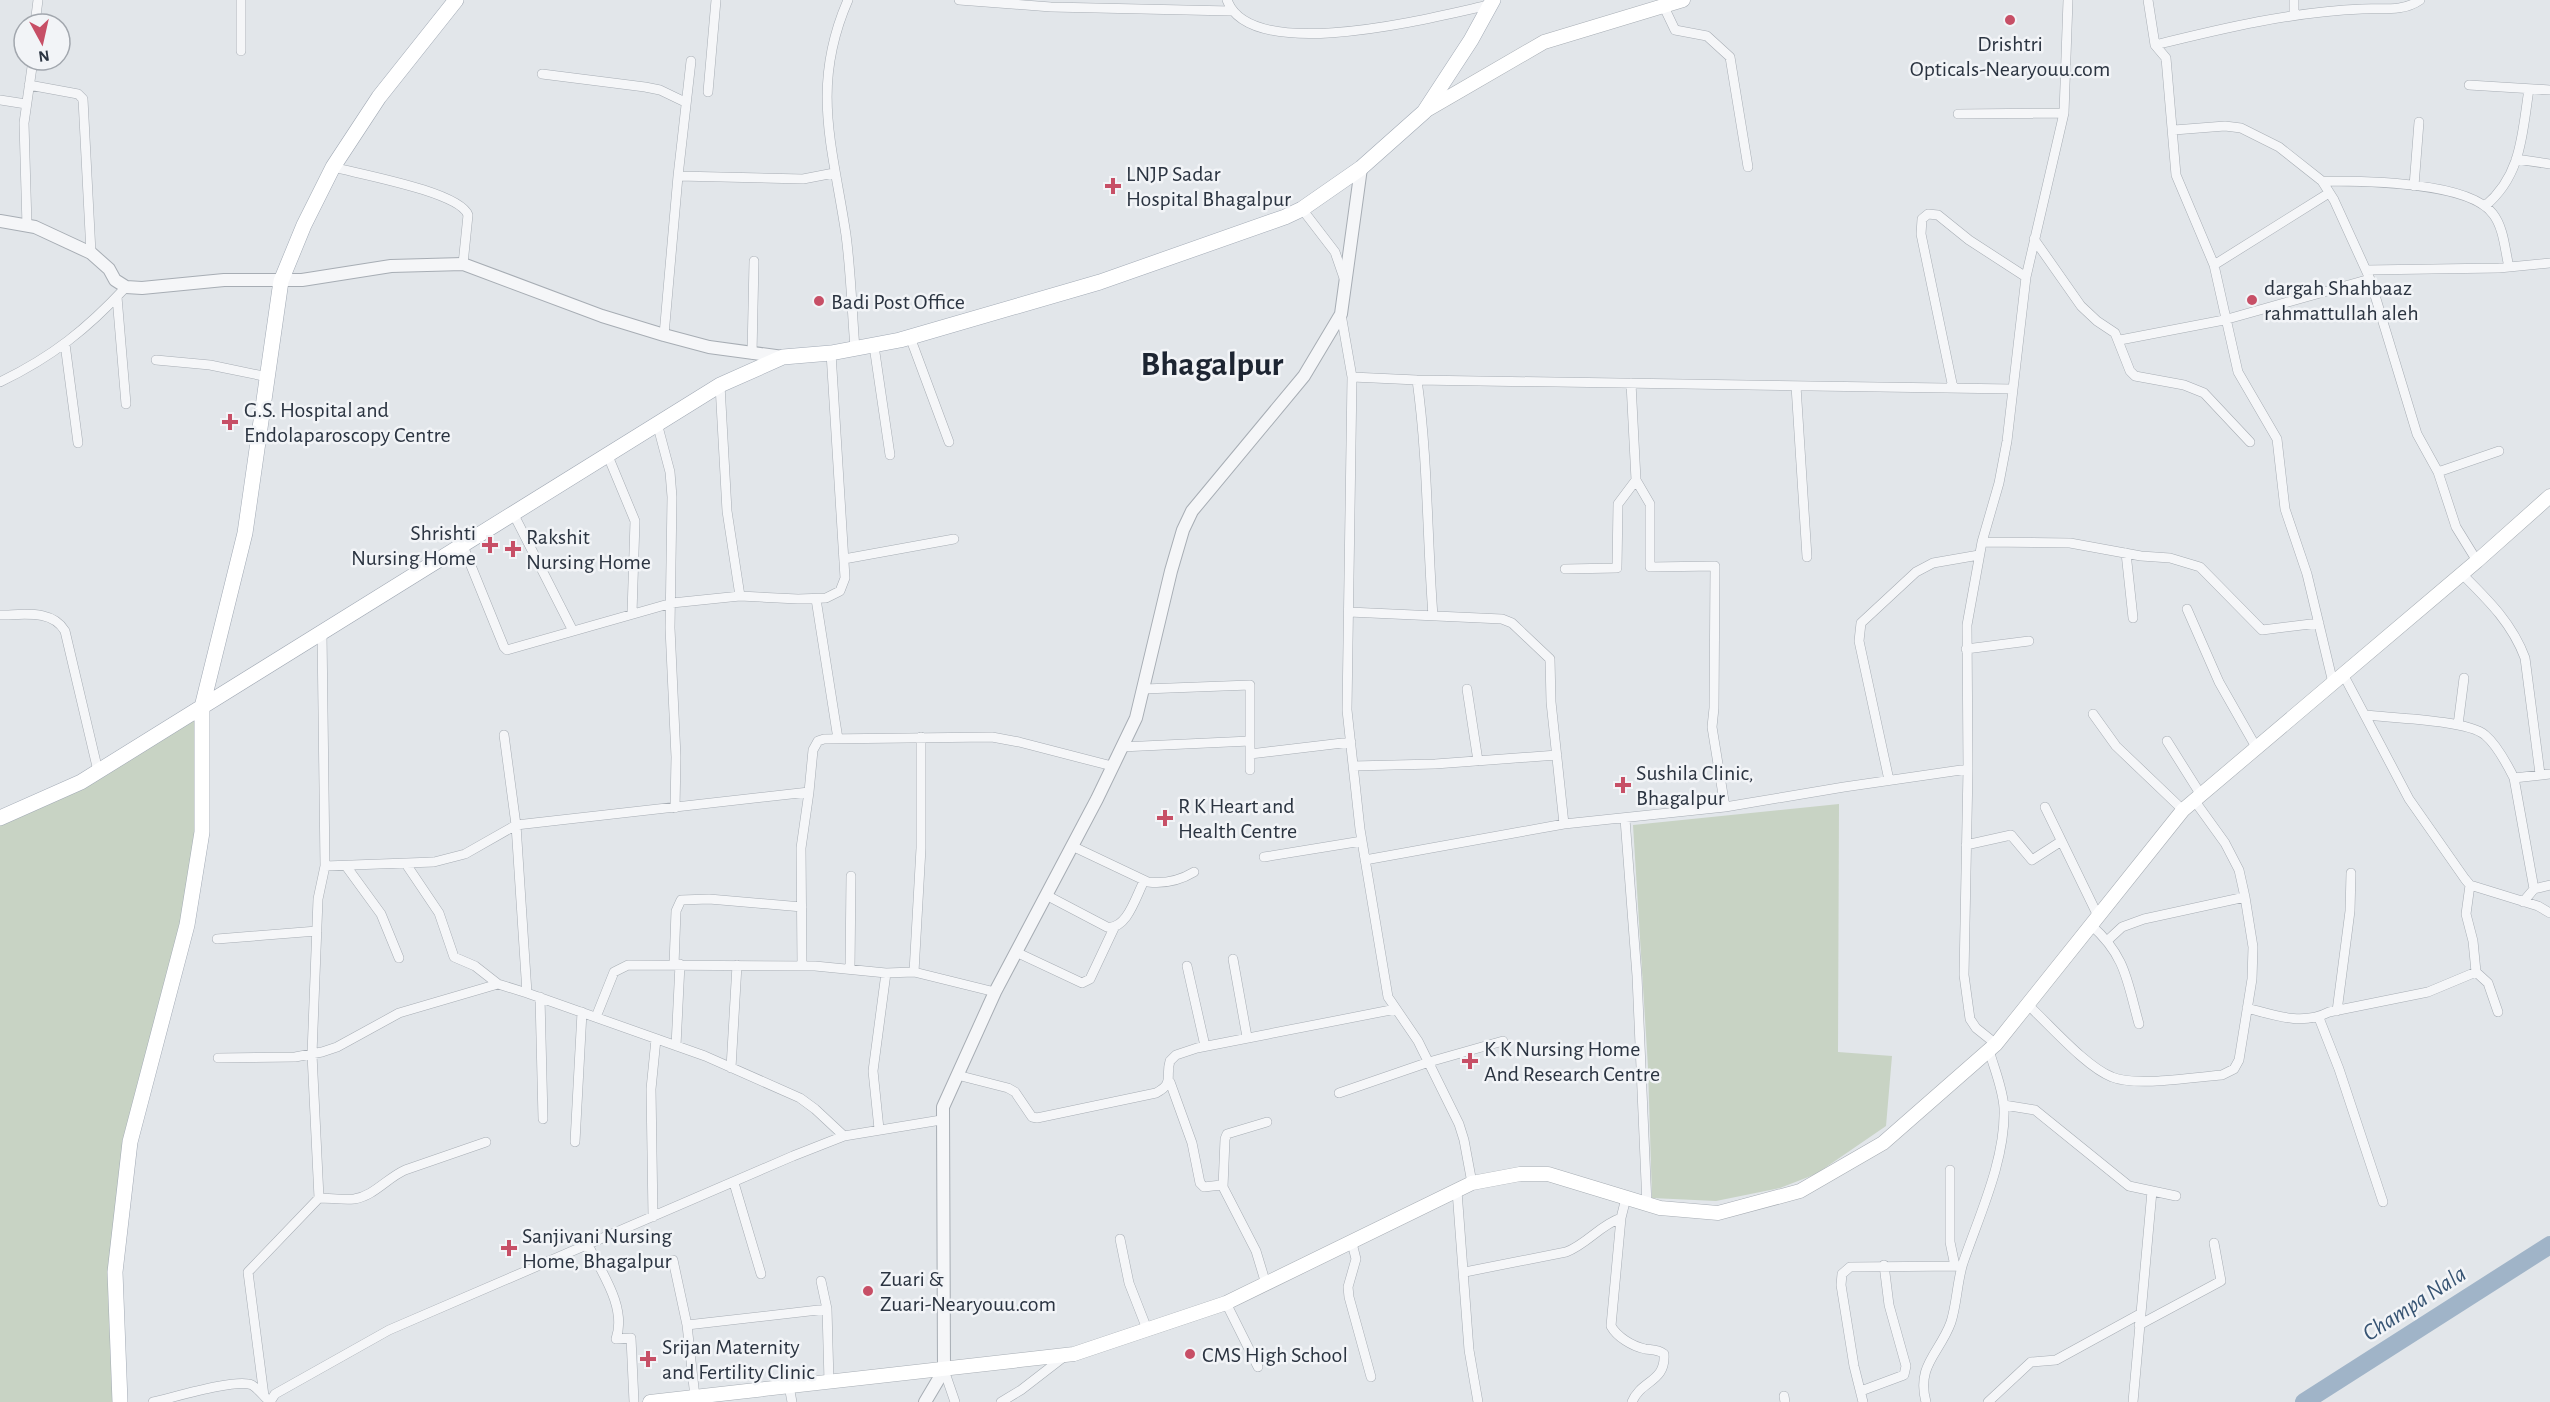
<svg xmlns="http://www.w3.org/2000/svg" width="2550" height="1402" viewBox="0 0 2550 1402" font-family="'Alegreya Sans',sans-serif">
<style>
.green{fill:#c8d3c4}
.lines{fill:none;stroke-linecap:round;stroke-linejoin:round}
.river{stroke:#a0b4c8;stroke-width:18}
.minor-casing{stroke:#a7adb4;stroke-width:10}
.tertiary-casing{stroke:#a7adb4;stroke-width:14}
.secondary-casing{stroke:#a7adb4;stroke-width:15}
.primary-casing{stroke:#a2aab5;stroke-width:16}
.minor{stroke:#f5f6f8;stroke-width:9}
.tertiary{stroke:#f5f6f8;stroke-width:12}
.secondary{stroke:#fff;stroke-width:14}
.primary{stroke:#fff;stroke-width:15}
.poi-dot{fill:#c74f66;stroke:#f2f4f7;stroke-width:2}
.labels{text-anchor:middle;stroke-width:5;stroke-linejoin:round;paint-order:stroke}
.poi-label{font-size:22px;fill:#2b3441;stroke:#f2f4f7;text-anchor:start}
.water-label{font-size:24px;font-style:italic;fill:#375473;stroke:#f2f4f7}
.town-label{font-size:34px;font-weight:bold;fill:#1d2532;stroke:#f2f4f7}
</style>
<rect width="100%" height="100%" fill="#e2e6ea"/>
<path class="green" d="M202,707v125l-72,310 -15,130 3,130h-118v-579z
M1839,804l-1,248 54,4 -6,70 -70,48 -36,14 -64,13 -64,-3 -4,-131 -15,-242z"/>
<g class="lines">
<path class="river" d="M2304,1402l246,-157"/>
<defs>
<path id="minor" d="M241,0v51
M848,0c-38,87 -15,147 -2,235 5,38 6,76 9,114
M959,0l92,7 180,4
M1227,0c24,66 211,16 262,5
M2148,0l7,45 11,13 10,117 38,90 24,107 39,67 8,70 22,65 26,109
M2294,0v14
M1664,7l11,23 32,6 23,21 18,110
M35,24l3,-24
M2155,45c69,-17 136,-33 207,-36 20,-1 41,3 58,-9
M542,74l103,13 15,3 25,12
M29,85l49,9 5,5 8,154
M2469,85l81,5
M708,92l8,-92
M0,100l26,4
M1958,114l106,-1
M2174,130l51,-4 16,2 38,19 43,34 12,19 36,79 47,155 21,38 18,55 21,34
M2516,159l34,5
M333,167c26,7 127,25 135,48l-5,49
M678,176l125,3 31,-6
M2322,181c39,0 147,0 171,33 11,14 12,37 16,53
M2414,186l5,-64
M2485,206c37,-31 37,-72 44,-117
M1302,209l33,43 9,26
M27,226l-3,-103 9,-63
M2034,239l47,67 16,15 18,12 15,38 5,5 49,9 20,8 46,49
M2214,265l115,-72
M2366,270l133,-2 51,-5
M117,297l9,107
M1341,314l11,63 -5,333 13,119 28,168 30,44 41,83 5,16 8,43
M664,335l14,-159 13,-115
M910,337l39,105
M2120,340l104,-20 146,-41
M65,344l13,99
M874,346l16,109
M752,354l2,-93
M156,360l54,5 58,12
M1352,377l65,3 596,9
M1417,380c11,78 10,158 16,236
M0,382c52,-25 87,-53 126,-95
M1631,383l5,97 14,24v63l65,-1 -1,142 -2,19 13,80
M720,385l7,126 13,85
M1796,386l11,171
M1953,388l-32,-154 1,-15 6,-5 10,1 31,25 57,37
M657,423l13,49 2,25 -2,131 6,129 -1,51
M608,456l27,65 -3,92
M2438,472l61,-21
M514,515l59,116
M1982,542l88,1 71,13 29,2 30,9 62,63 57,-7
M463,546l41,101 3,3 165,-47 68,-7 58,3 28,-1 14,-7 5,-13 -14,-225
M2126,553l7,65
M844,559l110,-20
M1565,569l52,-1 1,-64 18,-24
M2462,574c26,26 50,49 63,84l15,116
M816,599l22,140
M2187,609l32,73 37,65
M1349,612l153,7 10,4 38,36 1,43 13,122
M0,615c23,0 52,-6 65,16l33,140
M1966,649l63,-8
M2343,674l66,125 56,80 5,6 68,21 12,7
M1144,689l106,-4v85
M1467,689l11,72
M2093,714l23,32 67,64
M2365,715c26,3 103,5 120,20 12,10 22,29 29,43l20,111
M2458,725l6,-47
M504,735l12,90 11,168 178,63 95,42 15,11 29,27
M2167,741l34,54
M1121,747l129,-6
M1250,754l101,-12
M1353,766l82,-2 122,-9
M2514,778l36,-4
M1889,780l-30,-139 2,-18 55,-51 17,-9 46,-8
M2045,807l53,109
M1625,819l12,157 10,229
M1966,845l45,-10 21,25 28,-18
M1072,846l76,36c17,2 31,-1 46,-10
M1264,857l98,-16
M1365,860l199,-36 161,-17 119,-20 124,-18
M406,864l33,49 15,44 21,9 23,18 29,9
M325,866l109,-4 31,-8 51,-29 293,-33
M346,866l35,48 18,44
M2470,885l-4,29 7,27 3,31
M1046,895l61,32c20,3 29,-31 37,-46
M2523,902l11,-13 16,-4
M2091,925c35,31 36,56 48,99
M217,939l100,-8
M2108,940l14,-13 22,-8 101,-22
M1016,952l66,31 8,-4 24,-51
M1233,959l14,78
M674,965l2,-54 5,-11 28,-1 93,8
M802,966l-1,-118 8,-56 4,-42 5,-9 6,-2 168,-2 27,5 93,24
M1187,966l18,80
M850,968l1,-92
M914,972l7,-124v-111
M2476,972l12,11 10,29
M540,997l3,122
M2028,1005c22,20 58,62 84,72 24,10 83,0 110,-2l12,-6 5,-9 13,-81 1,-32 -8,-50 -6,-27 -14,-27 -31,-43
M2247,1008c27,7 55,18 82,4l99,-20 48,-20
M2337,1011l13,-100 1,-38
M596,1017l18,-45 14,-7 187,1 71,7 28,-1 81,20
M2319,1018l20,51 44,133
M1996,1044l-20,-16 -6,-9 -6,-44 4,-206 -1,-144 15,-83 17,-59 8,-42 19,-164 38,-164 4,-113
M676,1046l4,-82
M218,1058l77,-1 27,-5 15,-5 62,-34 99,-29
M731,1068l6,-103
M957,1075l51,13 7,4 17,25 5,1 119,-25c19,-10 9,-16 14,-32l6,-6 21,-7 199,-39
M1170,1082l22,61 8,40 4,4 17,-2 2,2 33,64 10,33
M1339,1093l90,-31 74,-21
M2004,1105l31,5 94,76 47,10
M879,1129l-6,-58 13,-98
M575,1142l7,-130
M1950,1170v72l5,24
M734,1183l27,91
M1223,1187l2,-48 2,-5 40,-12
M1457,1191l12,159 9,52
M319,1198c11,0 24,2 35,1 20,-3 33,-21 51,-29l81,-28
M1626,1198l-5,20 -10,108c6,11 21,20 34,23 7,1 13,0 19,5 2,28 -23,26 -32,48
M653,1217l-2,-128 5,-50
M1120,1239l9,44 18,46
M1352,1243l4,16 -8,28 1,10 22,80
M588,1245c14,28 39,63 28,94l15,-1 3,64
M673,1260l14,65 8,72
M1465,1272l101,-20c21,-8 34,-27 55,-34
M821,1281l6,28 2,73
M1226,1303l32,64
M687,1325l140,-16
M2139,1325l82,-44 -7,-38
M944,1370l11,32
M789,1386l3,16
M1861,1391l43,-16 2,-9 -17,-61 -5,-40
M264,1396l-16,-124 71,-74 -7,-144 6,-155 7,-33 -3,-233
M1784,1396l1,6
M153,1402c19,-4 83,-24 99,-17 5,3 10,9 14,13
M270,1402l5,-8 114,-64 404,-174 51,-20 97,-16
M1001,1402l20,-12 44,-34
M1863,1402l-9,-36 -13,-81 1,-11 8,-7 112,-1
M1926,1402c-10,-37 14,-49 25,-80 6,-19 6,-40 12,-59 16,-47 43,-104 41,-155 -1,-19 -10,-40 -15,-58
M1988,1402l43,-40 25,-2 84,-46
M2133,1402l19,-211"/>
<path id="tertiary" d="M0,221l35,6 56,26 18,16 6,11 11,7 16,1 82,-8h78l89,-14 72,-2 139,52 62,19 45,12 74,10
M925,1402l19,-32 -1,-263 52,-115 102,-193 39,-81 35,-147 12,-41 9,-19 112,-135 37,-62 20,-146"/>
<path id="secondary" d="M1425,111l119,-69 139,-42
M650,1402l424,-48 152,-51 246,-120 48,-9h28l112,34 58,5 82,-22 83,-48 113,-99 187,-234 294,-249 73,-65"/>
<path id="primary" d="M0,818l81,-36 639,-397 63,-28 48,-4 69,-13 200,-58 185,-65 17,-8 59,-41 63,-56 47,-72 22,-40
M120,1402l-5,-130 15,-130 57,-217 15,-93v-125l43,-174 36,-252 23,-56 29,-58 46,-70 77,-97"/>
</defs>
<use href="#minor" class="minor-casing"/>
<use href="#tertiary" class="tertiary-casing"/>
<use href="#secondary" class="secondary-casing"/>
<use href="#primary" class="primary-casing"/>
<use href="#minor" class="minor"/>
<use href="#tertiary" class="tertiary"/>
<use href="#secondary" class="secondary"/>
<use href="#primary" class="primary"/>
</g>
<g class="poi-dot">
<circle cx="2010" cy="20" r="6"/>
<path d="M1110 177h6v6h6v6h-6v6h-6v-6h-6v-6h6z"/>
<circle cx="2252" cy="300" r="6"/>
<circle cx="819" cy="301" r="6"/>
<path d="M227 413h6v6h6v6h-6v6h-6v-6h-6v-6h6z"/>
<path d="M487 536h6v6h6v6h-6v6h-6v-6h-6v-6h6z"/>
<path d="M510 540h6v6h6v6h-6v6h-6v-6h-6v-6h6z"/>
<path d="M1620 776h6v6h6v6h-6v6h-6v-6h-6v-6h6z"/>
<path d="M1162 809h6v6h6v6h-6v6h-6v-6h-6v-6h6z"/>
<path d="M1467 1052h6v6h6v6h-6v6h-6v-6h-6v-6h6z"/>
<path d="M506 1239h6v6h6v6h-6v6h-6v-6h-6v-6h6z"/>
<circle cx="868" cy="1291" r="6"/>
<circle cx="1190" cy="1354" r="6"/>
<path d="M645 1350h6v6h6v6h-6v6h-6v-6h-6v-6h6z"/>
</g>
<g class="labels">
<g class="poi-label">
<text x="2010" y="51" text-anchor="middle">Drishtri<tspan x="2010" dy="25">Opticals-Nearyouu.com</tspan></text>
<text x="1126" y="181">LNJP Sadar<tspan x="1126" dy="25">Hospital Bhagalpur</tspan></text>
<text x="2264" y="295">dargah Shahbaaz<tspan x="2264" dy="25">rahmattullah aleh</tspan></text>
<text x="831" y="309">Badi Post Office</text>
<text x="244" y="417">G.S. Hospital and<tspan x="244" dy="25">Endolaparoscopy Centre</tspan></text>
<text x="476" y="540" text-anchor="end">Shrishti<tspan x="476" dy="25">Nursing Home</tspan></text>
<text x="526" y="544">Rakshit<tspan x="526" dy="25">Nursing Home</tspan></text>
<text x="1636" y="780">Sushila Clinic,<tspan x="1636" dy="25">Bhagalpur</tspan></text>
<text x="1178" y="813">R K Heart and<tspan x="1178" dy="25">Health Centre</tspan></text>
<text x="1484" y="1056">K K Nursing Home<tspan x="1484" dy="25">And Research Centre</tspan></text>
<text x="522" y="1243">Sanjivani Nursing<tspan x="522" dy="25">Home, Bhagalpur</tspan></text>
<text x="880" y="1286">Zuari &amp;<tspan x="880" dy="25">Zuari-Nearyouu.com</tspan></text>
<text x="662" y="1354">Srijan Maternity<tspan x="662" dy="25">and Fertility Clinic</tspan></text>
<text x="1202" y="1362">CMS High School</text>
</g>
<g class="water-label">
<text transform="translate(2414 1303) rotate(-33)" y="8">Champa Nala</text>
</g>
<g class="town-label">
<text x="1212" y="375">Bhagalpur</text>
</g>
</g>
<g transform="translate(42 42) rotate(172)"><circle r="28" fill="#f2f4f7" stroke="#a2a7ae" stroke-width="1.5"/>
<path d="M0-4.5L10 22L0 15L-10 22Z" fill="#c74f66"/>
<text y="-9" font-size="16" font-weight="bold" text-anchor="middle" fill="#2b3441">N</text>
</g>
</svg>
